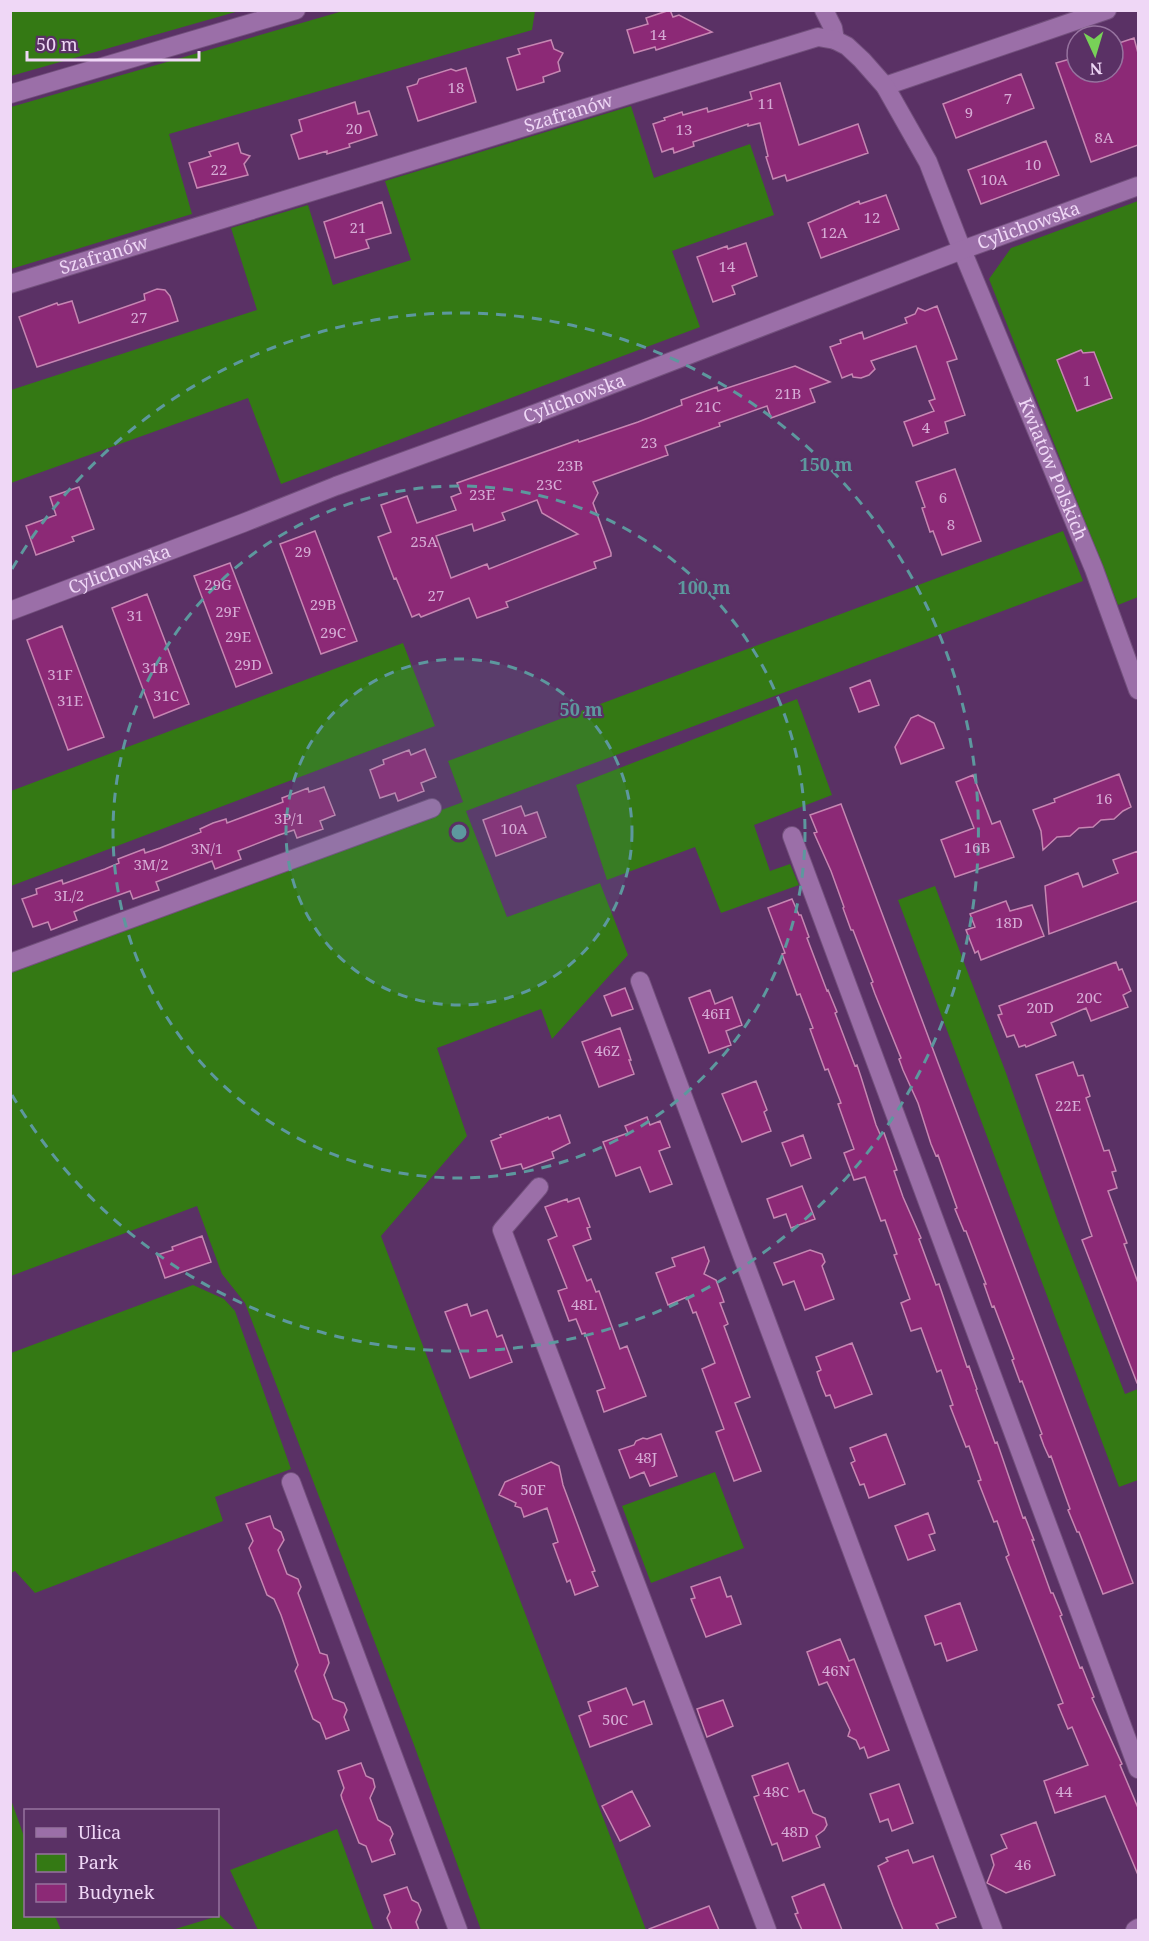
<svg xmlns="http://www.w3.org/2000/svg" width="1149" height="1941" viewBox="0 0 1149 1941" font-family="'Noto Serif',serif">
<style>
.green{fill:#347914}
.building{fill:#8c2976;stroke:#c686b2;stroke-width:1.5;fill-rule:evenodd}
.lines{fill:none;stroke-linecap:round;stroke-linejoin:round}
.minor-casing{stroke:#73507d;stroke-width:20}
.minor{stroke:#9b6fa8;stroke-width:18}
.ring{fill:none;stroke:#5d989e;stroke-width:3;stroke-dasharray:10 8}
.labels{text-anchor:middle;stroke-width:4.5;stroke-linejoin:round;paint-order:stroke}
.number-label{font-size:15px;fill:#d6acd6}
.street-label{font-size:18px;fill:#efd7f6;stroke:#5a3165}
.centre{fill:#5d989e;stroke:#5a3165;stroke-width:3}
.ring-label{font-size:18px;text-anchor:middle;font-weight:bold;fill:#5d989e;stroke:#5a3165;stroke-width:4.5;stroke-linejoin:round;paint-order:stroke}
</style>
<rect width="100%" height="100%" fill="#5a3165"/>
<path class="green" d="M11,10h228v1l-228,65z
M343,11h192l-3,19 -363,104 23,80 -181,55v-162z
M631,106l23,72 96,-34 24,71 -102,36 28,76 -419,157 -33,-86 -237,85v-93l246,-80 -26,-82 77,-23 25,80 78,-25 -26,-79z
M1138,201v396l-20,8 -129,-326 22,-31z
M1063,531l20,50 -617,230 41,106 93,-34 28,72 -76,84 -11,-30 -104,39 30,88 -86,100 265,694h-165l-67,-185 -169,-442 -23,-29 -25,-68 -186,70v-306l452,-168 -15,-41z
M403,643l32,83 -424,160v-95z
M797,699l35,96 -78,30 16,46 20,-7 9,21 -78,28 -26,-66 -88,33 -31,-95z
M935,886l71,187 52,148 67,173 13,-5v91l-19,7 -221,-587z
M193,1285l31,14 11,12 56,158 -76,28 8,24 -188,72 -20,-22 -4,2v-220z
M715,1472l29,76 -93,35 -29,-77z
M11,1800l14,39 1,77h29l6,14h-50z
M337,1829l37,101h-116l-28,-60z
M219,1914l16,16h-63l46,-14z"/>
<path class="building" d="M670,10l3,7 6,-2 33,17 -56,18 -1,-3 -21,6 -7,-23 21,-6 -2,-6z
M1134,38l4,15v92l-47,17 -35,-99 21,-6v15h36v-27z
M551,40l3,9 9,4 -5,9 2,9 -17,6 1,5 -27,8 -10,-32 13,-4 -2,-5z
M466,68l10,34 -58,19 -11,-34 10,-3 2,-5 32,-10 5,2z
M1021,74l13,34 -78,30 -13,-34z
M780,83l19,62 59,-21 10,29 -81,28 -2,-6 -12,4 -7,-22 2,-1 -8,-33 -12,3v-2l-55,18 1,4 -20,7 -1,-5 -11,4 -9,-28 12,-4 -1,-2 18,-6 1,3 24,-7 1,4 44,-13 -2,-7z
M355,102l3,12 11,-3 8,24 -28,9 1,3 -23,7v-3l-28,8 -8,-24 11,-4 -3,-11z
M1046,141l13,34 -78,29 -13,-34z
M238,143l3,10 9,3 -6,8 4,11 -51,13 -8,-25 22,-7 -2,-4z
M886,195l13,34 -78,29 -13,-35 51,-22 1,3z
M382,202l9,31 -25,7 3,8 -34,10 -11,-36z
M746,243l11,33 -25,10 3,8 -22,8 -16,-45 30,-11 1,3z
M157,289l8,1 5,6 8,25 -141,46 -18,-50 38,-14 1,2 14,-4 7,22 66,-23 -1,-6z
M937,306l20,53 -10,3 18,53 -20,7 3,11 -35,13 -9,-24 30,-11 -5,-10 6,-2 -19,-53 -45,15 4,8 -6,6 -8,3 -8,-1 -1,-3 -10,4 -12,-31 11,-4 -1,-3 22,-8 2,7 43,-16 -2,-5 10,-4 3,-6 7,3z
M1081,350l2,3 11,-1 18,46 -35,13 -20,-51z
M795,366l35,16 -20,7 5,13 -44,16 -4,-12 -48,17 1,3 -55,20 3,9 -75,27 5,11 -5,10 18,50v3l-17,6 2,6 -90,34 2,5 -31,11 -8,-20 -48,19 -2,-3 -7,3 -16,-39 -2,1 -16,-42 13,-5 -10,-27 26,-9 10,27 39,-13 -5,-13 10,-4 -4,-10 121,-43 1,2 59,-20 44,-17 -1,-5 36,-13 1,4zM537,500l5,13 36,21 -89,35 -2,-5 -36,14 -15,-42 36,-12 2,7 31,-11 -3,-7z
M955,469l26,72 -39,14 -9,-24 -3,1 -8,-24 3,-1 -9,-25z
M79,487l15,42 -22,8 2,4 -38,14 -10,-29 30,-11 -6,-18z
M315,531l42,110 -36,13 -41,-110z
M230,563l42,110 -36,14 -42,-111z
M147,594l42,110 -35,14 -42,-110z
M62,626l42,111 -36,13 -41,-110z
M870,680l9,25 -20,7 -9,-24z
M918,715l16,8 10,25 -43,16 -6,-17 16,-29z
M425,749l11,28 -15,6 3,8 -26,10 -3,-8 -15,5 -10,-28 14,-6 -1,-4 26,-10 2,5z
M1119,774l12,33 -8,4 -9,8 -13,1 -8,7 -14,1 -9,8 -13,1 -14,13 -2,-19 -8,-21 22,-8 -1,-3z
M973,775l19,49 8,-3 14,36 -59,20 -14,-37 33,-12 -18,-46z
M324,787l11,28 -15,6 3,8 -26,9 -3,-8 -15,5 -41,16 3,8 -26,10 -3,-8 -56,21 3,8 -26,9 -3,-8 -42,15 -14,6 3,8 -26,10 -3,-8 -15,5 -11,-28 15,-5 -1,-5 26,-9 1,4 42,-15 14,-6 -1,-4 26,-10 1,4 15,-5 41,-16 -1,-3 13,-6 13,-4 1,4 56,-21 -1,-4 26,-10 1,4z
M841,804l292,779 -30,11 -24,-62h-2l-9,-22 2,-1 -19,-53 -2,1 -5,-11 -4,-11 2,-1 -20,-53 -2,1 -8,-22 2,-1 -20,-53 -2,1 -8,-23h2l-20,-53h-2l-9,-22 2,-1 -19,-53 -2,1 -5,-12 -13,-41 -15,-33 -4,-11 2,-1 -26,-64 -4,-11 2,-1 -20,-52h-2l-8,-22 1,-1 -13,-36 -17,-38 3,-1 -7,-17z
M521,806l4,10 12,-4 9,25 -50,19 -13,-36z
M1138,851v50l-89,33 -4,-48 33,-13 5,14 35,-14 -5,-13z
M792,899l7,16h2l8,22 -2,1 20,53 1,-1 9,22 -2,1 20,53 2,-1 4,12 15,48 4,9 4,-1 13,37 -3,1 9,26 18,41 -2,1 17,46 3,-1 28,83 2,-1 4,12 4,11 -1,1 19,53 2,-1 26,76 2,-1 9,23h-2l19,53h2l9,22 -2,1 20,52 2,-1 12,30 -2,1 30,66 -2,1 18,43v67l-33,-79 -50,17 -11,-32 44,-16 -16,-38 -4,2 -10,-24 5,-2 -57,-146 3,-2 -12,-34 -3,1 -16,-41 3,-1 -12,-34 -3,1 -16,-41 3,-1 -12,-35 -4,2 -16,-44 -10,3 -10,-28 9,-4 -16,-44 3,-1 -12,-34 -4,1 -16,-44 -11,3 -10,-27 10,-4 -16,-45 3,-1 -13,-34 -3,1 -15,-41 3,-1 -13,-34 -3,1 -15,-41 3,-1 -17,-45z
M1006,901l4,10 22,-6 12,31 -63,24 -3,-9 -3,2 -9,-23 9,-3 -5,-13z
M1116,962l3,8 3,-1 9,22 -8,4 5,12 -37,14 -5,-13 -35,15 5,12 -30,12 -1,-2 -6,2 -5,-12 -7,2 -9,-22 4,-1 -3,-8z
M625,988l8,21 -21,7 -8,-20z
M710,990l5,14 17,-7 10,28 -16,6 5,14 -22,8 -20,-55z
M620,1028l11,32h-2l5,14 -35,13 -17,-45z
M1073,1062l5,14 5,-1 7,21 -4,2 18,53 5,-1 7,21 -4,1 5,16 -9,3 19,52 -3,1 14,39v100h-1l-55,-143 10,-4 -56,-161z
M756,1081l11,29 -3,2 7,19 -29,11 -20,-48z
M560,1115l10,28 -18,9 2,6 -31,11 -2,-5 -20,5 -10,-28 10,-4 -1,-2 48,-18 1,2z
M647,1117l3,8 10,-4 10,26 -11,4 13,33 -22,8 -10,-25 -24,9 -13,-34 25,-9 -3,-7z
M803,1135l8,23 -20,8 -9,-23z
M802,1186l13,33 -24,9 -5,-14 -12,4 -7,-19z
M579,1198l11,29 -3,1 4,11 -18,7 14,35 4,-2 5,13 3,-1 21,58 7,-3 19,50 -42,16 -7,-21 8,-3 -20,-55 -3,1 -6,-15 -7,2 -11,-30 9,-3 -19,-48 9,-4 -12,-29 22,-8 1,3z
M202,1236l9,26 -46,16 -8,-23 16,-5 -1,-3z
M704,1247l5,14 -5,13 12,6 8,22 -4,1 8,21 -4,2 26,71 -15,6 26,68 -27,10 -18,-49 8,-3 -22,-60 13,-6 -19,-51 -3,1 -6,-16 -19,8 -12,-32 19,-7 -3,-8z
M810,1250l12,4 3,8 -3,4 12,33 -29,11 -11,-29 -11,4 -9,-22z
M467,1304l4,12 16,-6 10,27 5,-2 10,27 -42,16 -25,-66z
M852,1343l20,51 -37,14 -5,-13 -4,1 -5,-12 -4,-12 4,-2 -5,-13z
M661,1434l16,42 -27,10 -6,-14 -14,6 -11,-28 15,-5 2,-4 7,-3 4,1z
M886,1434l19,50 -36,14 -5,-14 -4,1 -9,-22 4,-2 -5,-13z
M551,1462l8,4 4,19 32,86 -3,1 6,14 -23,9 -5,-15 -3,2 -14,-38 5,-2 -11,-34 -23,9 -3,-9 -6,-2 1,-3 -17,-8 6,-13z
M928,1513l7,20 -6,2 6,15 -27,10 -13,-34z
M270,1516l4,12 7,4 3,8 -6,10 9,24 11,5 3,8 -3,6 17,46 5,14 7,2 2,8 -5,12 9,24 11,4 3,7 -3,7 5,13 -23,9 -6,-16 -7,-4 -18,-48 3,-6 -17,-50 -7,-16 -7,-4 -18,-47 4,-7 -7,-17z
M720,1577l7,20 4,-1 10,28 -35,13 -15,-38 4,-1 -4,-11z
M960,1603l17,47 -30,11 -6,-18 -6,2 -10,-29z
M840,1639l9,22 5,-2 35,91 -21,8 -4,-11 -4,2 -4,-9 -8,-4 2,-6 -23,-48 -8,3 -12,-33z
M626,1688l7,17 11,-4 8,23 -62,23 -11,-31 12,-5 -3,-9z
M723,1700l10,26 -26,11 -10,-28z
M361,1763l5,13 7,3 2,8 -5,11 8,22 12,7 3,7 -3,6 5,14 -23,8 -6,-16 -7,-3 -17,-44 -1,-4 3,-7 -6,-17z
M788,1763l11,29 5,-2 9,23 12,5 2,7 -3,5 -8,6 4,11 -37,14 -6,-18 -5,2 -18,-48 5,-2 -7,-19z
M899,1784l14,39 -21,8 -4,-12 -8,3 -10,-28z
M632,1791l18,35 -30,15 -18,-35z
M1036,1822l19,53 -49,18 -19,-10 7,-18 -3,-10 16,-7 -6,-13z
M908,1850l5,13 20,-7 4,11 19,50 -20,7 3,6h-36l-10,-24 -15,-40 10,-5 -2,-3z
M824,1884l18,46h-40l-7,-16 3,-1 -6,-16z
M407,1887l5,13 6,3 3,7 -5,12 3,8h-27l-5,-12 3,-6 -6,-17z
M709,1906l10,24h-70v-1z"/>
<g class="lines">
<defs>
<g id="minor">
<path d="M824,10l9,18 2,12"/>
<path d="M885,86l222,-76"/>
<path d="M10,94l286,-84"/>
<path id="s1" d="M10,284l808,-247 17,3 12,6 15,14 23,26 43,76 34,88 132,319 44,121"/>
<path id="s2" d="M10,611l233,-88 93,-37 201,-73 425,-163 176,-64"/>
<path d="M792,836l346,933"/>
<path d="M10,963l422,-155"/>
<path d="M640,981l353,949"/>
<path d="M539,1187l-37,43 265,700"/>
<path d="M291,1482l167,448"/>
<path d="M1135,1930l3,-2"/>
</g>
</defs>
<use href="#minor" class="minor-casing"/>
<use href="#minor" class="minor"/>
</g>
<circle cx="459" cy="832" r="173" fill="#5d989e" fill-opacity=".12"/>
<g class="ring">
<circle cx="459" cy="832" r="173"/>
<circle cx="459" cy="832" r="346"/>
<path d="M12 569A519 519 0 1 1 12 1095"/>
</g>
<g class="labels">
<g class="number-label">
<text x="658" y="40">14</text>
<text x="456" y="93">18</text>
<text x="1008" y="104">7</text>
<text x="766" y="109">11</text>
<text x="969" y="118">9</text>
<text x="354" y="134">20</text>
<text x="684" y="135">13</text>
<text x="1104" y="143">8A</text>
<text x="1033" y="170">10</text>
<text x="219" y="175">22</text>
<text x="994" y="185">10A</text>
<text x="872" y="223">12</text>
<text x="358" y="233">21</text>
<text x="834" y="238">12A</text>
<text x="727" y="272">14</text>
<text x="139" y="323">27</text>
<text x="1087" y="386">1</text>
<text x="788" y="399">21B</text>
<text x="708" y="412">21C</text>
<text x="926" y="433">4</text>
<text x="649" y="448">23</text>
<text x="570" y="471">23B</text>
<text x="549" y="490">23C</text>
<text x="482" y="500">23E</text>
<text x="943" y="503">6</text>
<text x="951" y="530">8</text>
<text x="424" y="547">25A</text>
<text x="303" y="557">29</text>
<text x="218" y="590">29G</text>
<text x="436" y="601">27</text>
<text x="323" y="610">29B</text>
<text x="228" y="617">29F</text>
<text x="135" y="621">31</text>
<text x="333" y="638">29C</text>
<text x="238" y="642">29E</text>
<text x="248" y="670">29D</text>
<text x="155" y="673">31B</text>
<text x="60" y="680">31F</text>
<text x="166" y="701">31C</text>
<text x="70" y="706">31E</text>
<text x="1104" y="804">16</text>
<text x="289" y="824">3P/1</text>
<text x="514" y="834">10A</text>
<text x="977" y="853">16B</text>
<text x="207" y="854">3N/1</text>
<text x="151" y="870">3M/2</text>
<text x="69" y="901">3L/2</text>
<text x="1009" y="928">18D</text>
<text x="1089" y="1003">20C</text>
<text x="1040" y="1013">20D</text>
<text x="716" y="1019">46H</text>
<text x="607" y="1056">46Z</text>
<text x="1068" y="1111">22E</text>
<text x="584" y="1310">48L</text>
<text x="646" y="1463">48J</text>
<text x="533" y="1495">50F</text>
<text x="836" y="1676">46N</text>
<text x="615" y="1725">50C</text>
<text x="776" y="1797">48C</text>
<text x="1064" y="1797">44</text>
<text x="795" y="1837">48D</text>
<text x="1023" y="1870">46</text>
</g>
<g class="street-label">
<text dy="6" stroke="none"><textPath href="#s1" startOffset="584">Szafranów</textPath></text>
<text dy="6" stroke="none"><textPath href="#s2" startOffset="1089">Cylichowska</textPath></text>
<text dy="6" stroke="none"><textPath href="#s1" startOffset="98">Szafranów</textPath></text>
<text dy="6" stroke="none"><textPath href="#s2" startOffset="603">Cylichowska</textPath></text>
<text dy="6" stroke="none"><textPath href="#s1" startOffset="1350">Kwiatów Polskich</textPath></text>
<text dy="6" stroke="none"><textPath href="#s2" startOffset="117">Cylichowska</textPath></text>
</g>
</g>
<circle cx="459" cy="832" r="9" class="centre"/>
<g class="ring-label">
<text x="826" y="471">150 m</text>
<text x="704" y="594">100 m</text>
<text x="581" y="716">50 m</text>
</g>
<rect width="1149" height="1941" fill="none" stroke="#efd7f6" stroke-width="24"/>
<rect x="24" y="1809" width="195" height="108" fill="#5a3165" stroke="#96739f" stroke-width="1.5"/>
<rect x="36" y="1828" width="30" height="9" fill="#9b6fa8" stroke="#96739f" stroke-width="1.5"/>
<text x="78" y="1839" font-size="18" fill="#efd7f6">Ulica</text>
<rect x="36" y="1854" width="30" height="18" fill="#347914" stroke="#96739f" stroke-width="1.5"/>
<text x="78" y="1869" font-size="18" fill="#efd7f6">Park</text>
<rect x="36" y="1884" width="30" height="18" fill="#8c2976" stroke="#96739f" stroke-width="1.5"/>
<text x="78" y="1899" font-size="18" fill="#efd7f6">Budynek</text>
<g transform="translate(1095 54) rotate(176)"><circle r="28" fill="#5a3165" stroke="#96739f" stroke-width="1.5"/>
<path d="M0-4.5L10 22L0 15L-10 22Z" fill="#78d158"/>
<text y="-9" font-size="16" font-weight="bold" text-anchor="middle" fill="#efd7f6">N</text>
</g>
<path d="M27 51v9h172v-9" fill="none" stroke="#efd7f6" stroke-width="3"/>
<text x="36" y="51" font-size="18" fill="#efd7f6" stroke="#5a3165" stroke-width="4.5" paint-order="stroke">50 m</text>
</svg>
